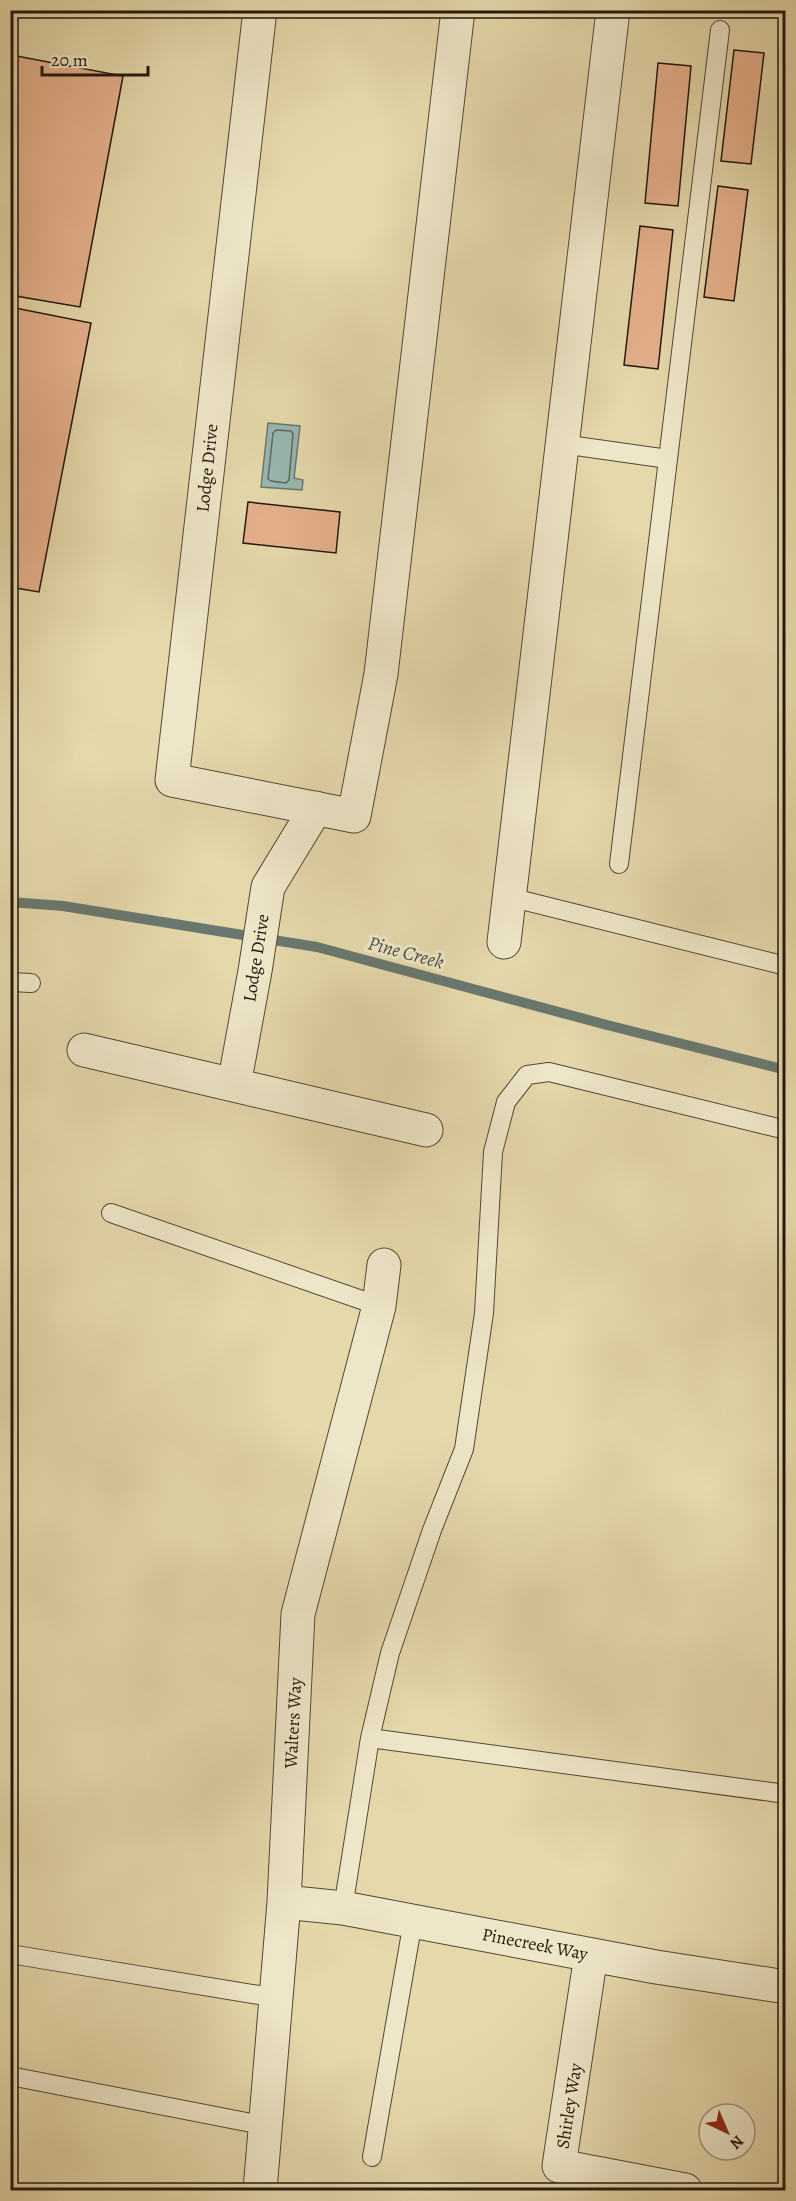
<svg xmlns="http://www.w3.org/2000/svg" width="796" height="2201" viewBox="0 0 796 2201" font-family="Alegreya,serif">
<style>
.water{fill:#98b8b2;stroke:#697870;stroke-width:1.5}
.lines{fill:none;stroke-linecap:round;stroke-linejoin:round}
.shore{stroke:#5d6860;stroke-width:1.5}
.stream{stroke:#697870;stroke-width:10}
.building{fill:#e5b08c;stroke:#22180e;stroke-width:1.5}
.service-casing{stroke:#534835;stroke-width:20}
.minor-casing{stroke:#534835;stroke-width:35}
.service{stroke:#eee6c8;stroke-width:18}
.minor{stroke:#eee6c8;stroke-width:33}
.labels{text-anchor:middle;stroke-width:6;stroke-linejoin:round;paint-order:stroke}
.street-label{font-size:18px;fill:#22180e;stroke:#eee6c8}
.water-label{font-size:20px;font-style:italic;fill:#4b5047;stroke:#eee6c8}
</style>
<rect width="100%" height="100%" fill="#e5d8ab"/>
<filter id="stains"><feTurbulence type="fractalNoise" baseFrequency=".00333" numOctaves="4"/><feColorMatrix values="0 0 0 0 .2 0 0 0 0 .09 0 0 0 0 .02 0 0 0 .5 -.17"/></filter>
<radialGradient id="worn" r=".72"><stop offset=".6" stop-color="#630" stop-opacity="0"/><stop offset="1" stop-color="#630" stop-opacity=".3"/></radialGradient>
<path class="water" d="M268,423l32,3 -6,52 9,2 -1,10 -41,-3z"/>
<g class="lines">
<path class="shore" d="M276,430l15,1 2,3 -4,46 -3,3 -15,-2 -3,-2 5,-46z"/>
<path class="stream" d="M10,902l53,4 254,41 290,78 179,45"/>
</g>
<path class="building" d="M734,50l30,3 -13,111 -30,-3z
M11,55l112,21 -43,231 -70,-12z
M658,63l33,3 -13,140 -33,-3z
M718,186l30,4 -14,111 -30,-4z
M640,226l33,4 -15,139 -34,-4z
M10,307l81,16 -52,269 -29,-5z
M248,502l92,10 -4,41 -93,-10z"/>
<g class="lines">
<defs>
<path id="service" d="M562,444l106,15
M619,864l101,-834
M509,897l277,69
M10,982l21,1
M111,1213l268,93
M370,1738l416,56
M343,1908l27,-170 20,-85 42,-123 32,-81 20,-136 9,-161 13,-50 21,-27 22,-3 237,58
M10,1954l267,44
M10,2076l257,50
M372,2157l41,-236"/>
<path id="minor" d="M260,10l-88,770 182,36 27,-142 77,-664
M504,942l109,-932
M84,1050l342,80
M234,1085l21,-114 13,-84 48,-79
M284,1902l59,6 313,59 130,20
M591,1955l-32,211 126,24
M260,2190l24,-288 14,-288 81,-308 5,-41"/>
</defs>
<use href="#service" class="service-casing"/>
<use href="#minor" class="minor-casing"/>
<use href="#service" class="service"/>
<use href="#minor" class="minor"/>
</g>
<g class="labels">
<g class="street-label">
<text transform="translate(207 468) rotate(-84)" y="6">Lodge Drive</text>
<text transform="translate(256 958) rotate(-81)" y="6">Lodge Drive</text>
<text transform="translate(293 1723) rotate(-87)" y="6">Walters Way</text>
<text transform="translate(535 1944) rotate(11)" y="6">Pinecreek Way</text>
<text transform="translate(569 2106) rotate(-81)" y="6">Shirley Way</text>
</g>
<g class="water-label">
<text transform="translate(406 952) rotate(15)" y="7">Pine Creek</text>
</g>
</g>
<rect width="796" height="2201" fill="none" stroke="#e5d8ab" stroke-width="36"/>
<rect x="12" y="12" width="772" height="2177" fill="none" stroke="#22180e" stroke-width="3"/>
<rect x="18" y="18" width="760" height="2165" fill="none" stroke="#22180e" stroke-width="1.5"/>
<g transform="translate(727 2132) rotate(136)"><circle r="28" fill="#eee6c8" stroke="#9c947e" stroke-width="1.5"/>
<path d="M0-4.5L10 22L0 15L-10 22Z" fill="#8f2418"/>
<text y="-9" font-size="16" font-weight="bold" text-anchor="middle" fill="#22180e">N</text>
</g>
<path d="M42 66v9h106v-9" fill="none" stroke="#22180e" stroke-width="3"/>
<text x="51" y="66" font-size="18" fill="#22180e" stroke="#eee6c8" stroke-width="4.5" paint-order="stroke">20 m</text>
<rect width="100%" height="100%" filter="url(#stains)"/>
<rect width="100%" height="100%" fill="url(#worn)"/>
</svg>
